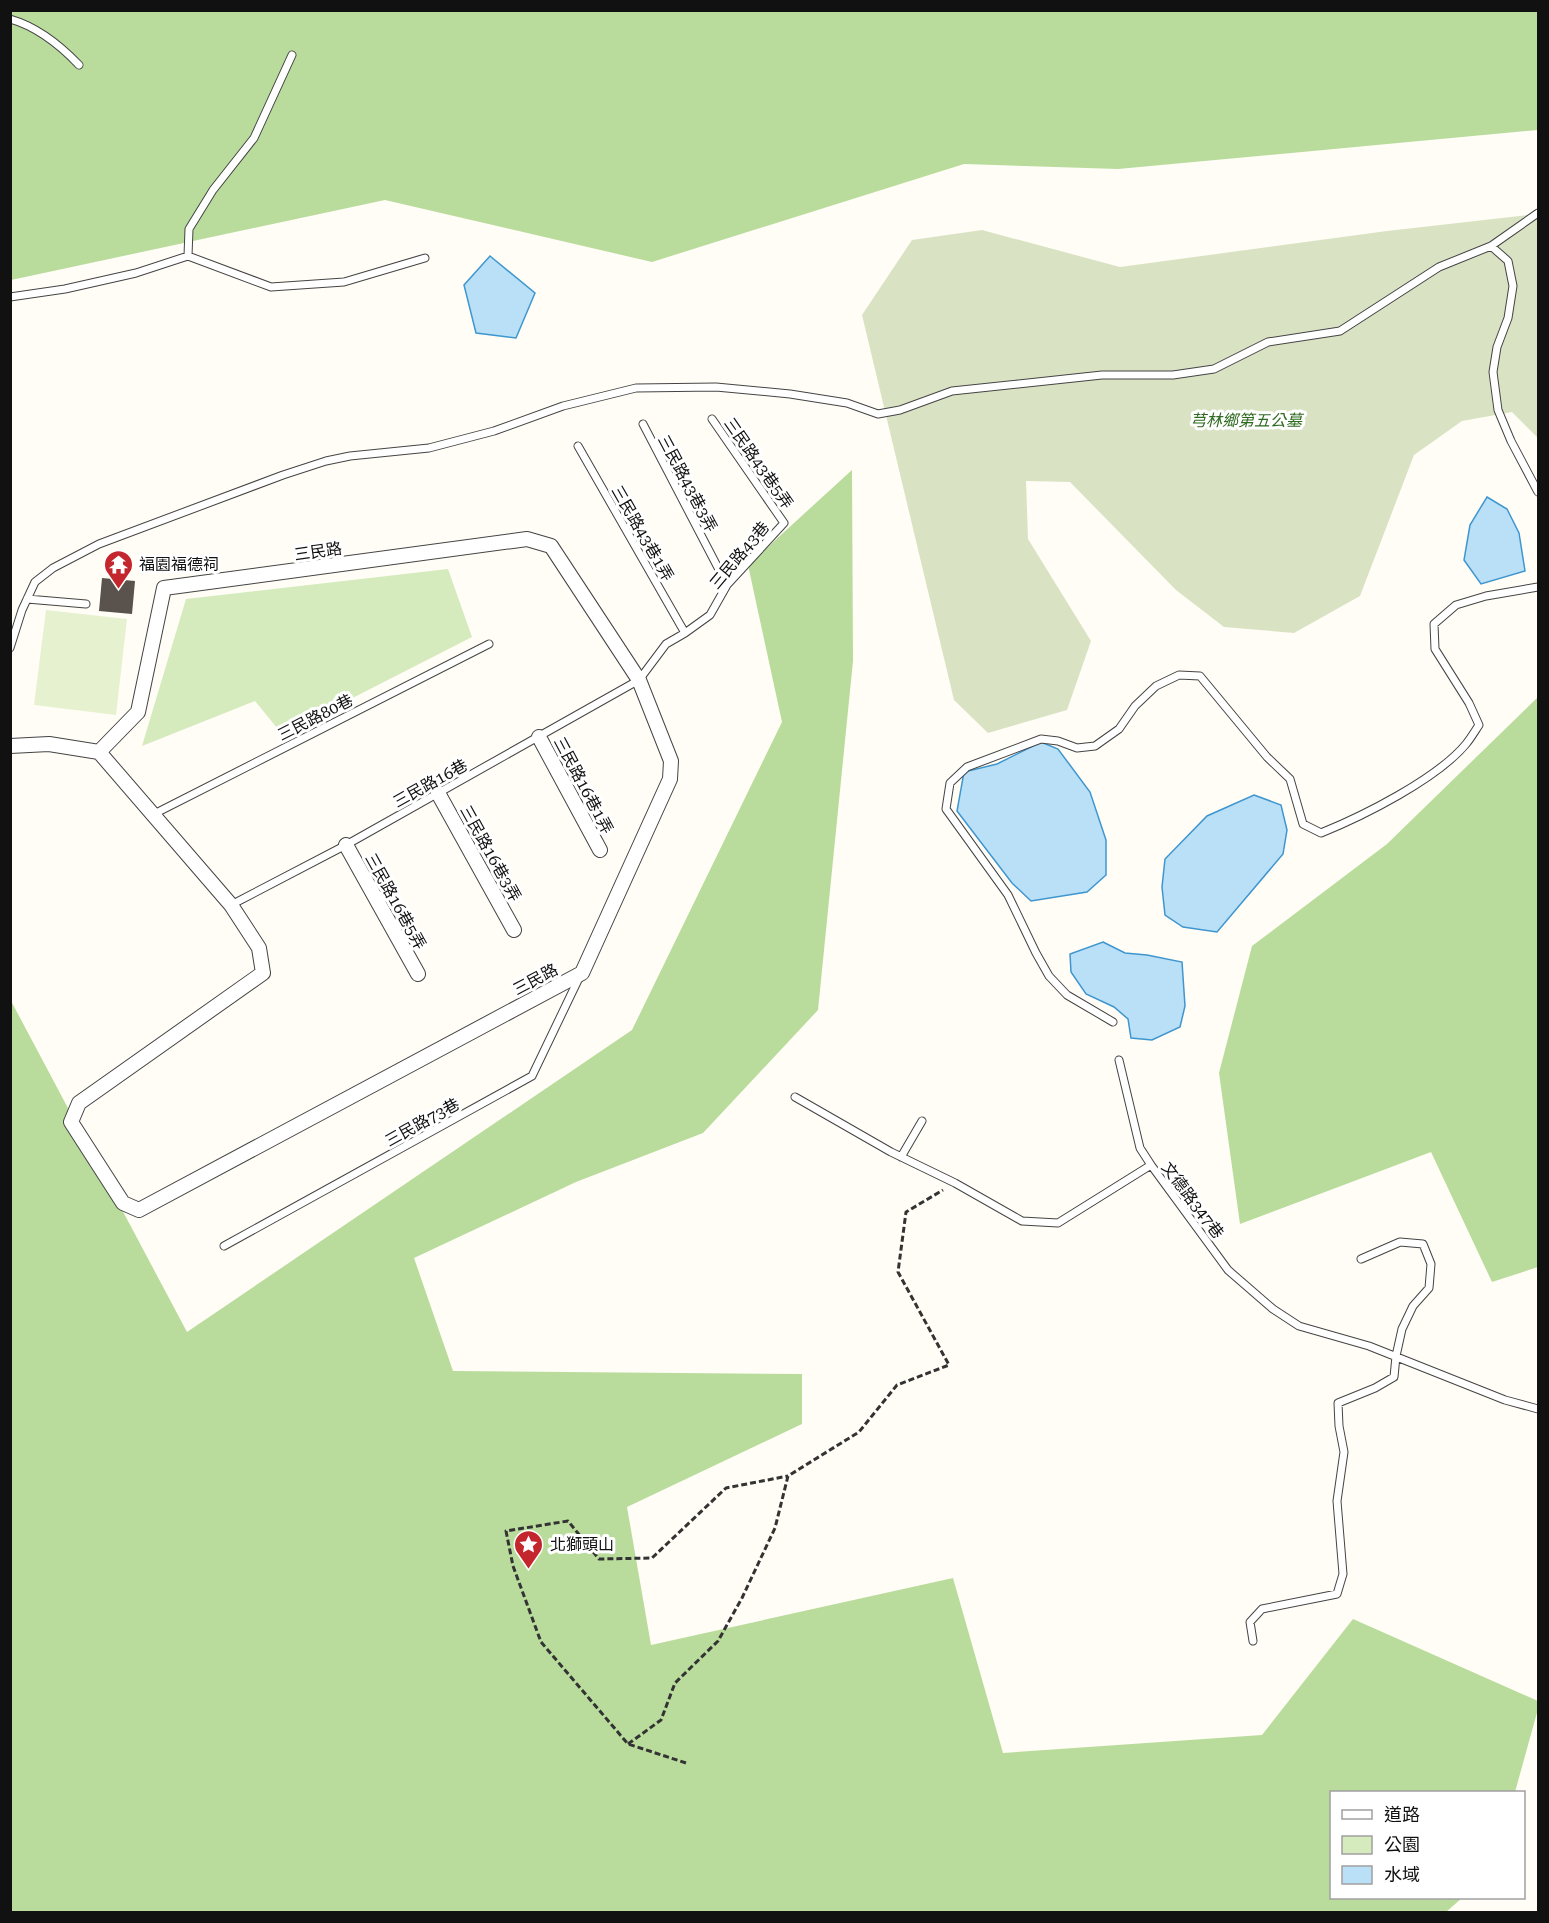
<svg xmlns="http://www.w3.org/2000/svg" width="1549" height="1923" viewBox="0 0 1549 1923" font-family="'Roboto Serif','Noto Sans TC',serif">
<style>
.green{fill:#d5ebbd}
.forest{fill:#b9dc9c}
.cemetery{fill:#d9e3c4}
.pitch{fill:#e6f2cf}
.water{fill:#b9e0f7;stroke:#3f96cf;stroke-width:1.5}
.building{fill:#5a524d}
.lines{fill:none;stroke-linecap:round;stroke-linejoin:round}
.service-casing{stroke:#444;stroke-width:9}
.minor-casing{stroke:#444;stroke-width:16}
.path{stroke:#333;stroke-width:3;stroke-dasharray:6 3;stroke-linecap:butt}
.service{stroke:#fff;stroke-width:7}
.minor{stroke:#fff;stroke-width:14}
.labels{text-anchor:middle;stroke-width:6;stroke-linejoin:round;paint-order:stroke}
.park-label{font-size:16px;font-style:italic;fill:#2f6b1f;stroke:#fff}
.street-label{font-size:16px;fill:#111;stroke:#fff}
.poi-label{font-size:16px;fill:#111;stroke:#fff;text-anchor:start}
</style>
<rect width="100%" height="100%" fill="#fffdf5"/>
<path class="green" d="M448,569l24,68 -190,97 -27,-33 -113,45 44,-147z"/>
<path class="forest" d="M10,11h1528v119l-420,39 -154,-5 -312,98 -267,-62 -374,80z
M852,470l1,191 -35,349 -115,123 -127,49 -162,76 39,113 349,3v50l-175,83 24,138 302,-67 50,175 259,-18 91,-116 185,82v8l-23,83h-183v106h130l-16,14h-1435l-1,-913 177,333 445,-302 150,-308 -34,-157z
M1538,697v570l-46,15 -61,-130 -191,72 -21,-151 33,-127 135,-102z"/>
<path class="cemetery" d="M1538,214v224l-26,-26 -50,9 -48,34 -54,141 -66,37 -70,-6 -48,-37 -106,-108 -44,-1 2,58 63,102 -24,69 -79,23 -34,-33 -92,-385 50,-75 70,-10 138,37 267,-36z"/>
<path class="pitch" d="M46,610l81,9 -11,96 -82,-10z"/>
<path class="water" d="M490,256l45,37 -19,45 -40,-5 -12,-48z
M1487,497l20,12 12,24 6,38 -44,13 -17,-24 6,-35z
M1041,742l17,7 32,43 16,48v35l-19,17 -56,9 -19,-18 -55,-72 7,-39 33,-8z
M1254,795l27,10 6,25 -4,24 -66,78 -34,-5 -18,-12 -3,-28 3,-28 42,-43z
M1103,942l22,11 22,2 35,7 3,44 -5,21 -28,13 -21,-2 -3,-19 -14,-12 -28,-13 -15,-22 -1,-18z"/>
<path class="building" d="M102,578l33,3 -3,33 -33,-3z"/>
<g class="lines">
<defs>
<path id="service" d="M10,19c28,8 50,26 69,46
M1491,246l17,15 5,25 -5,32 -11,29 -4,25 5,38 13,31 27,51
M188,256l1,-27 24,-39 41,-52 38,-83
M10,297l55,-8 71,-16 52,-17 83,31 73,-5 81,-24
M643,424l84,161
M578,446l107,187
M27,599l59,5
M10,648l12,-38 13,-28 18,-14 46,-24 184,-69 43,-14 24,-5 79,-8 65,-17 69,-25 73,-18 80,-1 74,7 57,9 31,11 22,-4 52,-19 150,-16h71l41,-6 54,-27 72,-11 99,-64 52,-21 47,-33
M154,814l335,-170
M231,905l115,-60 293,-165 27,-36 19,-11 25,-18 17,-30 57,-62 -72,-104
M1113,1022l-46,-27 -18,-19 -13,-23 -28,-58 -62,-86 4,-26 17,-16 74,-28 17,2 19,7 18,-2 24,-17 16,-23 21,-20 23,-11 21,1 67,81 23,22 13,45 18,9c42,-17 116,-54 145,-89 5,-6 9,-13 13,-19l-10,-22 -34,-54 -1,-25 22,-19 30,-9 52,-9
M1119,1060l21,88 11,17
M795,1097l96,55 64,31 67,38 36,2 93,-58 77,105 45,39 26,17 70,20 136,54 33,9
M901,1157l21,-36
M224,1246l308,-170 47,-98
M1253,1641l-3,-19 12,-13 75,-15 6,-20 -6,-73 7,-49 -5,-26 -1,-23 37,-15 19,-11 2,-21 6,-27 11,-23 16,-18 2,-24 -8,-20 -23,-2 -39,17"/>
<path id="minor" d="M539,737l61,113
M10,746l39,-2 50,8 132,153 28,43 4,25 -184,130 -8,19 52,81 16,7 443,-237 88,-194 1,-18 -32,-81 -88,-134 -24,-7 -363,49 -26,124 -39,40
M438,793l76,137
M346,845l72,129"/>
</defs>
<use href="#service" class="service-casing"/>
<use href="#minor" class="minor-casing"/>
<path class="path" d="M628,1744l33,-24 14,-37 43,-42 24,-43 33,-70 13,-52 71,-44 38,-47 52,-20 -51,-93 8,-60 37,-22
M686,1763l-58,-19 -87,-102 -28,-76 -7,-35 62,-10 31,38 53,-1 74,-70 62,-12"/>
<use href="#service" class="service"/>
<use href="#minor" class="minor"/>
</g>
<defs>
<symbol id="temple-pin" viewBox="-11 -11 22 30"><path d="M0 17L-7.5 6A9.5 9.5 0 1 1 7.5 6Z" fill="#c4262e" stroke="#fff"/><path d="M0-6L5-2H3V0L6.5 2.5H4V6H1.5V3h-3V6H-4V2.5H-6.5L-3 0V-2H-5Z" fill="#fff"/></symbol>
<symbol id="sight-pin" viewBox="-11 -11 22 30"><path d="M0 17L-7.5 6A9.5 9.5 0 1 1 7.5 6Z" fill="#c4262e" stroke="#fff"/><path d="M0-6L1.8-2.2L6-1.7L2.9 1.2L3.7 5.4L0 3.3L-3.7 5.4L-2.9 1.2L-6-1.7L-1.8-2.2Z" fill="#fff"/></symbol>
</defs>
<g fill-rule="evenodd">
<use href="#temple-pin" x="102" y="548" width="33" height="45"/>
<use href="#sight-pin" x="512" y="1528" width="33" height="45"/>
</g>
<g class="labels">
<g class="park-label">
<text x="1246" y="426">芎林鄉第五公墓</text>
</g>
<g class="street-label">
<text transform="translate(759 463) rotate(55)" y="6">三民路43巷5弄</text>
<text transform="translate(688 483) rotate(62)" y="6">三民路43巷3弄</text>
<text transform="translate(643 533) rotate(60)" y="6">三民路43巷1弄</text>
<text transform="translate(318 551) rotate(-8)" y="6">三民路</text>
<text transform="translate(739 555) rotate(-50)" y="6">三民路43巷</text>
<text transform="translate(315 717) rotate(-27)" y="6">三民路80巷</text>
<text transform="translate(430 783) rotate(-29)" y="6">三民路16巷</text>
<text transform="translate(584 785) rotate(62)" y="6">三民路16巷1弄</text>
<text transform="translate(491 853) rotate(61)" y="6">三民路16巷3弄</text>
<text transform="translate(396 901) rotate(61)" y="6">三民路16巷5弄</text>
<text transform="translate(535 979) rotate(-28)" y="6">三民路</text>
<text transform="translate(422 1122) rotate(-29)" y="6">三民路73巷</text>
<text transform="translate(1193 1200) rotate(53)" y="6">文德路347巷</text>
</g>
<g class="poi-label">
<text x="139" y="570">福園福德祠</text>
<text x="550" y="1550">北獅頭山</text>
</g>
</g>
<rect width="1549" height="1923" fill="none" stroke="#111111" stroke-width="24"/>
<rect x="1330" y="1791" width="195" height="108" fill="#ffffff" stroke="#a0a0a0" stroke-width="1.5"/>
<rect x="1342" y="1810" width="30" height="9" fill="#ffffff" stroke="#a0a0a0" stroke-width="1.5"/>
<text x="1384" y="1821" font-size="18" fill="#111111">道路</text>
<rect x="1342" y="1836" width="30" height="18" fill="#d5ebbd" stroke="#a0a0a0" stroke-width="1.5"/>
<text x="1384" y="1851" font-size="18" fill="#111111">公園</text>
<rect x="1342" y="1866" width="30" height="18" fill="#b9e0f7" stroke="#a0a0a0" stroke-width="1.5"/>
<text x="1384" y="1881" font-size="18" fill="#111111">水域</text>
</svg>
